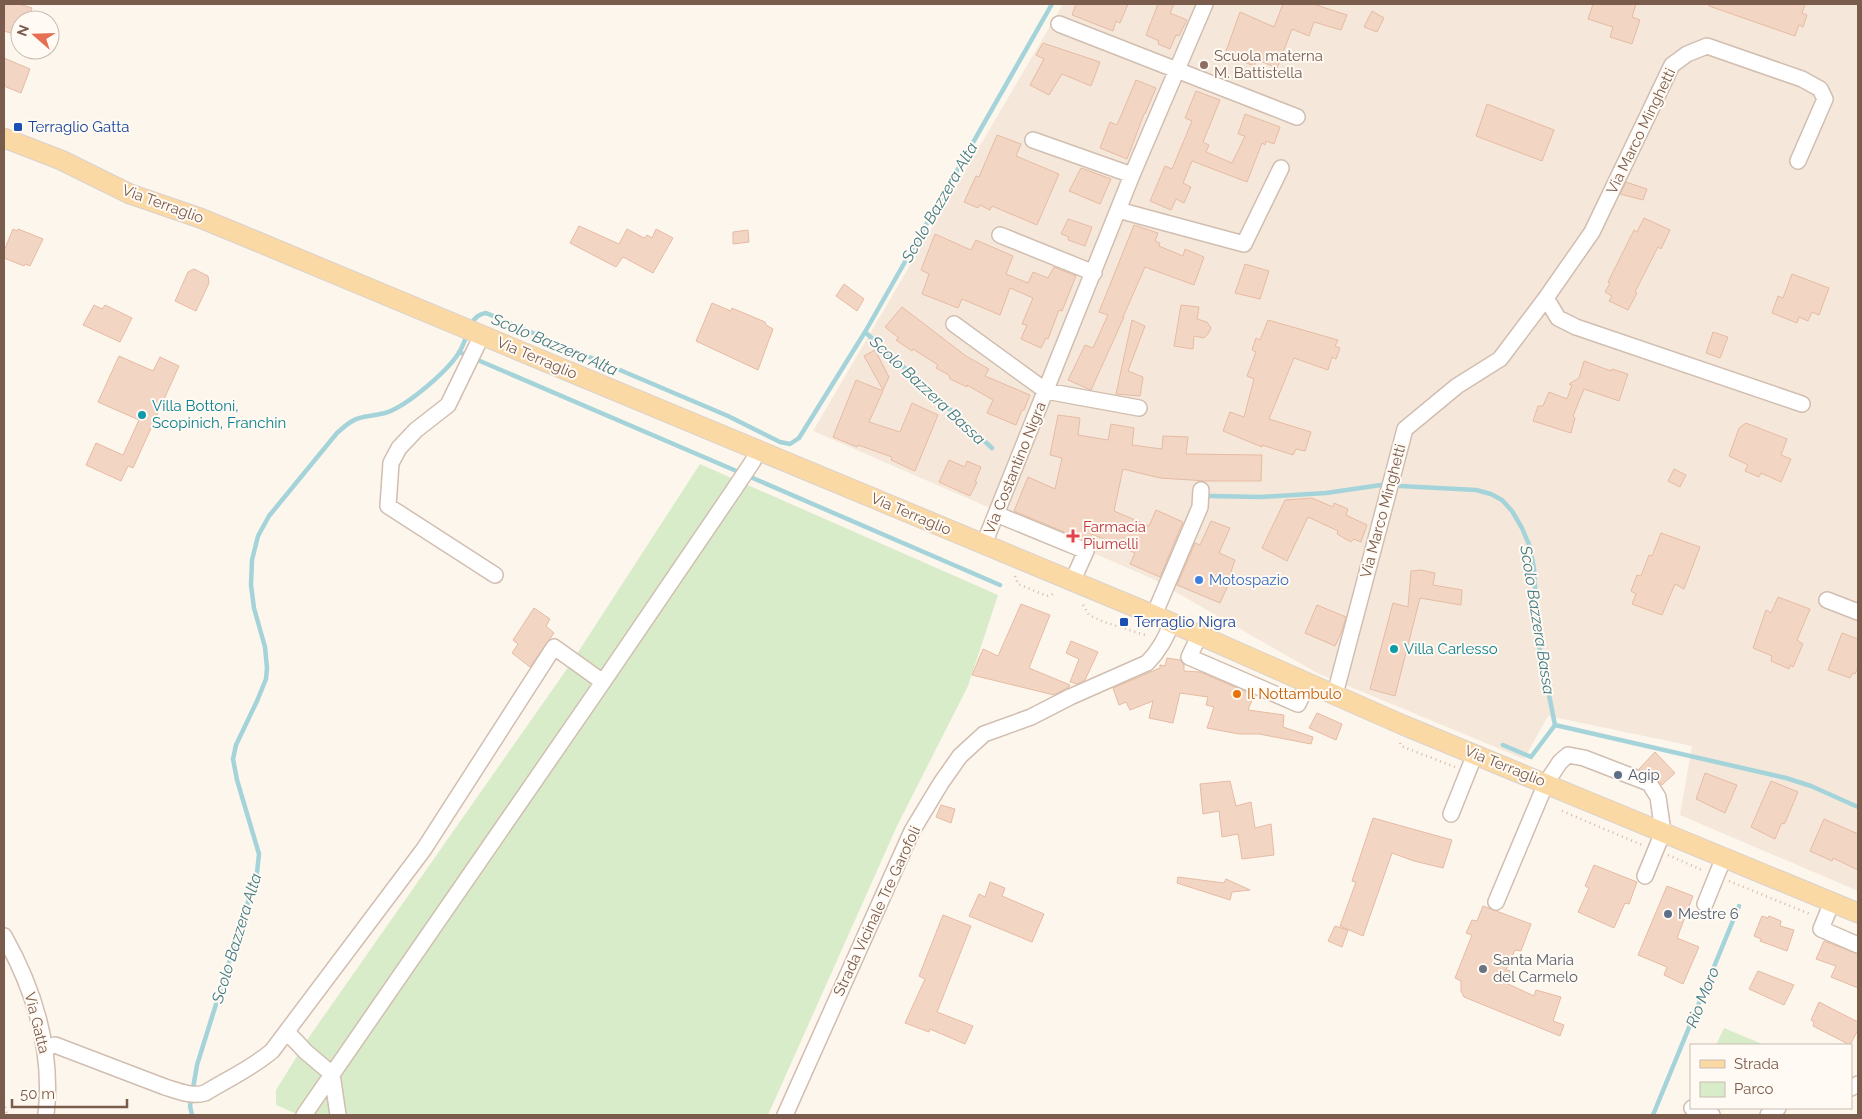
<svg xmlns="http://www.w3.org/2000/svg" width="1862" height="1119" viewBox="0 0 1862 1119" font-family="Raleway,sans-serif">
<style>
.residential{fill:#f5e8da}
.green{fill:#d8ecc9}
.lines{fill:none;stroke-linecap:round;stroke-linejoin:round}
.stream{stroke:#a5d3da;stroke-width:4.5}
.building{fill:#f3d5c3;stroke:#e6bba3}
.minor-casing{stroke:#d1beb0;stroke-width:18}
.major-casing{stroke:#dad1cd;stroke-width:21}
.path{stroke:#d9b8a5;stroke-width:2.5;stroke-dasharray:1 4;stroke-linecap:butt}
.minor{stroke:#fff;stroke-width:15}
.major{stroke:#fbd9a5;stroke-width:19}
.education-dot{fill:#8d6e63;stroke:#fffaf3;stroke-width:2}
.transit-dot{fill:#1a4fb4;stroke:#fffaf3;stroke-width:2}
.culture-dot{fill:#0f9aa8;stroke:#fffaf3;stroke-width:2}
.health-dot{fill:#e0444e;stroke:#fffaf3;stroke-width:2}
.shop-dot{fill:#3f7fe0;stroke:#fffaf3;stroke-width:2}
.food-dot{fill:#e8710a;stroke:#fffaf3;stroke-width:2}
.service-dot{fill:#5c6f8a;stroke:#fffaf3;stroke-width:2}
.worship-dot{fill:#6b7280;stroke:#fffaf3;stroke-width:2}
.labels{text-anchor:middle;stroke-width:4;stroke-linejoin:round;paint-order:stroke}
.education-label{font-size:15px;fill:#785e54;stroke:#fffaf3;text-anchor:start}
.transit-label{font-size:15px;fill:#164399;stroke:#fffaf3;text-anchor:start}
.street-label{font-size:15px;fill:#7a5c4d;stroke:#fffaf3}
.culture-label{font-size:15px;fill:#0d838f;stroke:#fffaf3;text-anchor:start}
.health-label{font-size:15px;fill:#be3a42;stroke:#fffaf3;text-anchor:start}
.shop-label{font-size:15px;fill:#366cbe;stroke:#fffaf3;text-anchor:start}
.food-label{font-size:15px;fill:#c56008;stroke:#fffaf3;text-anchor:start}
.service-label{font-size:15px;fill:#4e5e75;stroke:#fffaf3;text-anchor:start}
.worship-label{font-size:15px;fill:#5b616d;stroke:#fffaf3;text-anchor:start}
.water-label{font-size:16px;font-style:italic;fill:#437c86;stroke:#fffaf3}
</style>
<rect width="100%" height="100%" fill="#fdf6ec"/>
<path class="residential" d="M1063,4h795v887l-178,-76 12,-69 -144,-30 -24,43 -207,-86 -164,-94 -340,-148z"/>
<path class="green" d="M700,464l298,131 -30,91 -71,140 -129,289h-469l-23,-10v-15l31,-50 262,-374z
M1724,1028l38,16 -1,1h-45z"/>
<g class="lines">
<path class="stream" d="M471,325c3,-7 7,-11 15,-12l242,103 52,26 10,2 9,-6 66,-106 187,-328
M865,332l127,116
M459,352l282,121
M748,476l252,109
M1210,496l51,1 65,-4 55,-8 95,5 15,4 11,6 10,11 10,17 8,19 4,22 4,71 17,85 231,53 25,8 47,21
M1503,745l28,12 24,-32
M192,1115l-2,-9 7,-41 60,-192 2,-19 -22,-74 -4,-21 3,-14 21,-44 9,-22 1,-11 -2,-21 -11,-39 -3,-23 1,-25 6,-24 11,-20 68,-83c22,-20 23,-14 48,-20 21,-6 66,-44 76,-64 2,-4 4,-9 6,-14
M1653,1115l86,-209"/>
</g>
<path class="building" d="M4,4h15l13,4 -4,12h-8v16l-16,-5z
M1076,4h52l-8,19 -4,-2 -3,10 -41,-16z
M1158,4h16l-4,9 17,7 -8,16 -3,-1 -6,14 -12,-5 1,-3 -13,-6z
M1283,4h30l34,11 -6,15 -27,-8 -5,14 -17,-7 -15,39 -19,-8 -4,6 -29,-12 15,-42 34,15z
M1593,4h43l-4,13 8,3 -8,24 -22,-7 3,-10 -25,-8z
M1709,4h96l-3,9 5,2 -4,12 -4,-2 -4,11 -86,-30z
M1372,11l12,7 -7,14 -13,-5z
M1043,43l57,19 -9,24 -29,-12 -13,21 -19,-10 14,-26 -8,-4z
M4,58l26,11 -9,24 -17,-7z
M1136,80l20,8 -11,26h-1l-17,45 -27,-11 10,-26 7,3z
M1196,91l24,9 -17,42 6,3 -3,7 26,11 13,-27 -7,-2 7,-20 35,13 -6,17 -8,-3 -1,4 -3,-2 -15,39 -55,-21 -9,22 8,4 -7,16 -8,-4 -5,11 -21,-9 15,-35 7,3 20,-48 -7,-3z
M1487,104l67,26 -12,31 -66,-25z
M997,135l24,9 -5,12 43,18 -22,51 -45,-19 -2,4 -10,-5 -2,3 -14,-6 12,-26 3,1z
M1081,168l30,11 -11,25 -31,-13z
M1626,182l21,7 -4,11 -23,-6z
M1644,218l26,12 -9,19 -3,-2 -23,45 2,1 -9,17 -19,-9 3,-5 -7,-4 5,-9 -2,-1 26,-52 3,2z
M1068,219l24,8 -7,19 -17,-6 1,-3 -8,-3z
M1134,225l24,8 -3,8 5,2 -1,3 24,10 2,-7 19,8 -10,28 -49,-18 -22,50h1l-33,73 -23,-10 17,-35 8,3 15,-33 -9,-3z
M579,226l40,18 8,-15 17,9 3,-3 5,3 4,-9 17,9 -20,35 -30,-16 -7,10 -46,-24z
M13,229l4,2 1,-2 25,10 -13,27 -5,-2 -1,2 -20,-8v-7z
M748,230l1,12 -16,2v-12z
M935,234l36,16 5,-10 37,16 -7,18 22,9 5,-11 15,6 6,-11 22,9 -14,35 -3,-1 -11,29 -2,-1 -5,10 -20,-9 6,-14 -5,-1 11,-26 -23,-10 -10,27 -38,-16 -4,9 -36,-14 7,-20 -8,-4z
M1245,264l24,7 -9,28 -25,-6z
M194,269l14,7 1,7 -13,28 -21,-10 13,-29z
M1792,274l37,14 -10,27 -7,-3 -4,9 -9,-4 -2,6 -25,-10 6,-17 5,2z
M844,284l20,15 -7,12 -21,-15z
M712,303l19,8 1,-3 33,14 1,3 7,4 -15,41 -62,-29z
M94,305l8,4 3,-4 27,13 -12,24 -37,-17z
M1181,305l18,2 -2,12 10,3 4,6 -3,6 -4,4 -10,-2 -1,13 -19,-3z
M902,307l64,49 23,13 -4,7 45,19 -6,15h-2l-6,15 -29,-12 6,-13 -26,-15v2l-17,-8 -1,-4 -13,-7 2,-3 -25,-16 -1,2 -16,-11 3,-2 -14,-11z
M1132,320l13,6 -17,45 15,6 -3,19 -24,-2z
M1268,320l70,20 -3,6 5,2 -4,11 -4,-2 -4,13 -34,-12 -25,61 42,13 -6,19 -9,-2 -3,6 -31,-10v2l-39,-16 7,-19 14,5 10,-38 -7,-3 9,-24 -4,-2 4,-12 4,2z
M1713,332l15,5 -8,21 -14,-5z
M875,350l14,27 -6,13 -19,-34z
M119,356l34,15 7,-14 19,9 -46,102 -5,-2 -7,15 -35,-16 10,-22 27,12 16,-35 -41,-18z
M1584,361l27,10 1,-2 16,5 -9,27 -35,-12 -11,27 2,2 -4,15 -38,-12 5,-15h5l6,-14 18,7 5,-14 -3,-1 10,-6z
M856,380l27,11 -14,31 31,10 12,-29 26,12 -23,56 -24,-11 1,-3 -34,-12 -1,2 -24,-10z
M1058,415l22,3 -2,17 30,5 3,-16 23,4 -2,17 30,4 1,-13 25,1 -2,17 76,1 -1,26h-55l-46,-3 -37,-9 -9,42 35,15 7,-16 27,12 -23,55 -30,-13 5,-11 -43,-19 -4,8 -74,-31 14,-34 27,12 7,-31 -12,-3z
M1746,423l41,16 -6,16 10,4 -10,23 -20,-9 -2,4 -14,-6 3,-6 -19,-9 10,-28z
M949,460l16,7 2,-6 14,6 -6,15h2l-7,14 -31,-14z
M1674,469l12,6 -6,12 -12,-6z
M1312,498l21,9 1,-4 14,6 -2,6 21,10 -6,17 -7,-3 -3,3 -14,-8 1,-3 -30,-14 -21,44 -25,-13 23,-48z
M1211,521l19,7 -11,25 16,7 -5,15v6l-10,22 -43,-18 18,-42 5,2z
M1661,533l39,14 -16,42 -9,-5 -13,31 -30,-11 4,-10 -5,-3 6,-16 4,1 8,-21 3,1z
M1421,570l14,3 -2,12 29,5 -1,15 -41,-7 -25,98 -25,-7 23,-86 15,4 3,-36z
M1778,597l32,12 -13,31 6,4 -10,23 -3,-2 -1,4 -18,-8 1,-5 -19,-8 13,-38 5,3z
M1021,604l29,11 -21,53 41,17 -1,2 -15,8 -82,-20 11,-26 15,7z
M1317,605l29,12 -4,14 -7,15 -30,-13z
M534,608l16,11 -4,7 8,7 -24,34 -18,-14 6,-9 -5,-4z
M1842,633l16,6v28l-3,7 -2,-1 -3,5 -22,-8z
M1071,641l27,11 -13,28 -8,4 -7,-2 9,-23 -13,-6z
M1167,658l13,2 4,5v6l16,1 54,23 -6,15 36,5 -1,12 30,10 -2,7 -52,-10h-20l-32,-6 7,-21 -8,-2 2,-8 -28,-4 -7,30 -24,-5 4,-17 -23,9 -4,-8 -7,3 -6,-17 47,-20v-3l5,1z
M1317,713l25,11 -6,16 -27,-12z
M1655,752l20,21 -13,12 -9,-10 -14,-6z
M1705,773l32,12 -12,28 -29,-14z
M1230,781l6,25 15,-4 4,26 16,-4 3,31 -32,4 -4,-25 -16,3 -3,-26 -16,3 -3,-30z
M1771,781l27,11 -13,31 -4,1 -6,15 -24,-12z
M941,805l14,4 -4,14 -15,-6z
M1373,818l79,22 -9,28 -29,-7 -22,-8 -29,83 -23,-10 16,-44 -4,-1z
M1824,819l34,15v36l-25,-12 -1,3 -22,-10z
M1594,865l43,17 -8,22 -4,-1 -11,25 -36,-16 11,-24 -4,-2z
M1178,877l46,6 2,-4 24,11 -18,2 -2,8 -53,-17z
M990,882l15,6 -3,8 42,18 -12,28 -63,-26 10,-22 6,3z
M1667,886l26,10 -16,42 22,9 -16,37 -19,-9 3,-8 -29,-12z
M1483,906l48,18 -10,27 -6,-1 -9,20 5,1 -5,12 28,13 2,-6 25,7 -8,24 11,4 -4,11 -96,-39 -3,-6v-10l-6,-3 17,-43 -6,-2 6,-13 5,1z
M943,915l28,11 -34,86 36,14 -8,18 -35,-15 -1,3 -24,-9 20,-44 -6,-3z
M1762,916l6,2 1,-2 12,5 -1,5 14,4 -7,21 -27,-10 1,-2 -7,-3z
M1335,926l13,4 -6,17 -14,-6z
M1824,941l34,13v34l-27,-11 5,-11 -20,-7z
M1758,971l36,14 -10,20 -35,-16z
M1819,1002l39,20v8l-8,15 -37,-19 1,-4 -3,-2z"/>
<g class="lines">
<defs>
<path id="minor" d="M1059,24l238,93
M1033,140l99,35
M1118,210l126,34 37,-76
M1000,235l94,38
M1546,298l12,20 18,9 226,77
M954,324l92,67 93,17
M482,335l-34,70 -32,25 -17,18 -8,15 -3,43 107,69
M996,514l90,37 -14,31
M984,544l148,-369 73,-171
M1827,600l31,12
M1154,615l46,-108 1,-17
M1199,636l-10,21 109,47 10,-21
M1335,694l70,-265 52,-43 43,-27 46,-61 46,-66 80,-167 15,-11 20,-8 95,33 18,10 5,10 -27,62
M1451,814l24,-60
M1496,902l50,-119 14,-21 8,-7 16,3 65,25 9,14 5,35 -18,44
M1832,902l-11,27 37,16
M1705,904l19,-47
M4,936c31,55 49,116 42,179
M287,1032l19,20 26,22 6,41
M45,1048l10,-3 110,42c13,4 27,10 40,6 23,-14 47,-25 67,-42l152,-202 130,-202 49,35
M1851,1088l7,-4
M1692,1108l20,7
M304,1115l299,-433 130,-191 20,-30 5,-11
M785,1115l127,-284 29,-48 19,-27 24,-22 47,-17 39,-20 77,-34c12,-12 18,-24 25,-40
M1768,1115l10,-7"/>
<path id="major" d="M4,138l57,22 69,34 70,24 39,16 915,381 249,110 455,188"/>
</defs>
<use href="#minor" class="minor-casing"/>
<use href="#major" class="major-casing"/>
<path class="path" d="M1015,576l3,8 29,12 9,-3
M1083,605l6,10 15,7 44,14
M1400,743l1,3 54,21
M1562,811l80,34
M1668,855l34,15
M1729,881l83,34
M4,1102l3,13"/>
<use href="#minor" class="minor"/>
<use href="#major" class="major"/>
</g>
<circle class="education-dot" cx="1204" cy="65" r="5"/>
<g class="transit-dot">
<rect x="13" y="122" width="10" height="10" rx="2.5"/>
<rect x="1119" y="617" width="10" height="10" rx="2.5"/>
</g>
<g class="culture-dot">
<circle cx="142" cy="415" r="5"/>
<circle cx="1394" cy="649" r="5"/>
</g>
<path class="health-dot" d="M1070.5 528.5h5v5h5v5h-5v5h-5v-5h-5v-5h5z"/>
<circle class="shop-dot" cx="1199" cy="580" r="5"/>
<circle class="food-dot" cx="1237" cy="694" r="5"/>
<g class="service-dot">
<circle cx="1618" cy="775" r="5"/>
<circle cx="1668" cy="914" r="5"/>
</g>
<circle class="worship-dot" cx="1483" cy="969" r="5"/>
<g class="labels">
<g class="education-label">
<text x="1214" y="61">Scuola materna<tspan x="1214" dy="17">M. Battistella</tspan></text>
</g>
<g class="transit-label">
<text x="28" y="132">Terraglio Gatta</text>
<text x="1134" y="627">Terraglio Nigra</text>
</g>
<g class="street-label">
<text transform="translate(1641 131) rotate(-64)" y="5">Via Marco Minghetti</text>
<text transform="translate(163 204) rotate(20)" y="5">Via Terraglio</text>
<text transform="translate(537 358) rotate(23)" y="5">Via Terraglio</text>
<text transform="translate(1015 468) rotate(-68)" y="5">Via Costantino Nigra</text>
<text transform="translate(1383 511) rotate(-75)" y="5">Via Marco Minghetti</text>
<text transform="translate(911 514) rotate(23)" y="5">Via Terraglio</text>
<text transform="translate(1505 766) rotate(22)" y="5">Via Terraglio</text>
<text transform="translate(877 911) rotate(-65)" y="5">Strada Vicinale Tre Garofoli</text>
<text transform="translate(37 1023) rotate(76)" y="5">Via Gatta</text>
</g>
<g class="culture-label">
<text x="152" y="411">Villa Bottoni,<tspan x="152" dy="17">Scopinich, Franchin</tspan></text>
<text x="1404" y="654">Villa Carlesso</text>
</g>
<g class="health-label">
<text x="1083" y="532">Farmacia<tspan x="1083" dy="17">Piumelli</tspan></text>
</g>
<g class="shop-label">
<text x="1209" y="585">Motospazio</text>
</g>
<g class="food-label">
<text x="1247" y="699">Il Nottambulo</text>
</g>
<g class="service-label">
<text x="1628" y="780">Agip</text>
<text x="1678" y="919">Mestre 6</text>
</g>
<g class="worship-label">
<text x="1493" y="965">Santa Maria<tspan x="1493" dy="17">del Carmelo</tspan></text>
</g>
<g class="water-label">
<text transform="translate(939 202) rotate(-60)" y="6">Scolo Bazzera Alta</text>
<text transform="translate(555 344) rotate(23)" y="6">Scolo Bazzera Alta</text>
<text transform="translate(928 390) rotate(43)" y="6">Scolo Bazzera Bassa</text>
<text transform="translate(1538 620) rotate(81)" y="6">Scolo Bazzera Bassa</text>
<text transform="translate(236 938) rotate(-73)" y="6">Scolo Bazzera Alta</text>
<text transform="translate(1702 997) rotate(-68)" y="6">Rio Moro</text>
</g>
</g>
<rect width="1862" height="1119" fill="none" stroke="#7a5c4d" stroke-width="10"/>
<rect x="1690" y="1044" width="162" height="65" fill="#fffaf3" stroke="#cabbb1"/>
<rect x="1700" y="1060" width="25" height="8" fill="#fbd9a5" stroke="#cabbb1"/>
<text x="1734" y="1069" font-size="15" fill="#7a5c4d">Strada</text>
<rect x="1700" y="1082" width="25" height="15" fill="#d8ecc9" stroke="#cabbb1"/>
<text x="1734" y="1094" font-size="15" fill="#7a5c4d">Parco</text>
<g transform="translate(35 35) rotate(290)"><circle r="24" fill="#fffaf3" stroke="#cabbb1"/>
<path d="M0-4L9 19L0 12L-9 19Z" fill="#e76f51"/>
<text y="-8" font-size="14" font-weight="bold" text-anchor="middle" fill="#7a5c4d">N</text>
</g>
<path d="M12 1099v8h115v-8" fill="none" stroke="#7a5c4d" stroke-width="2.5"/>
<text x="20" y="1099" font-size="15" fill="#7a5c4d" stroke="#fffaf3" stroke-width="4" paint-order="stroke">50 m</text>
</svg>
